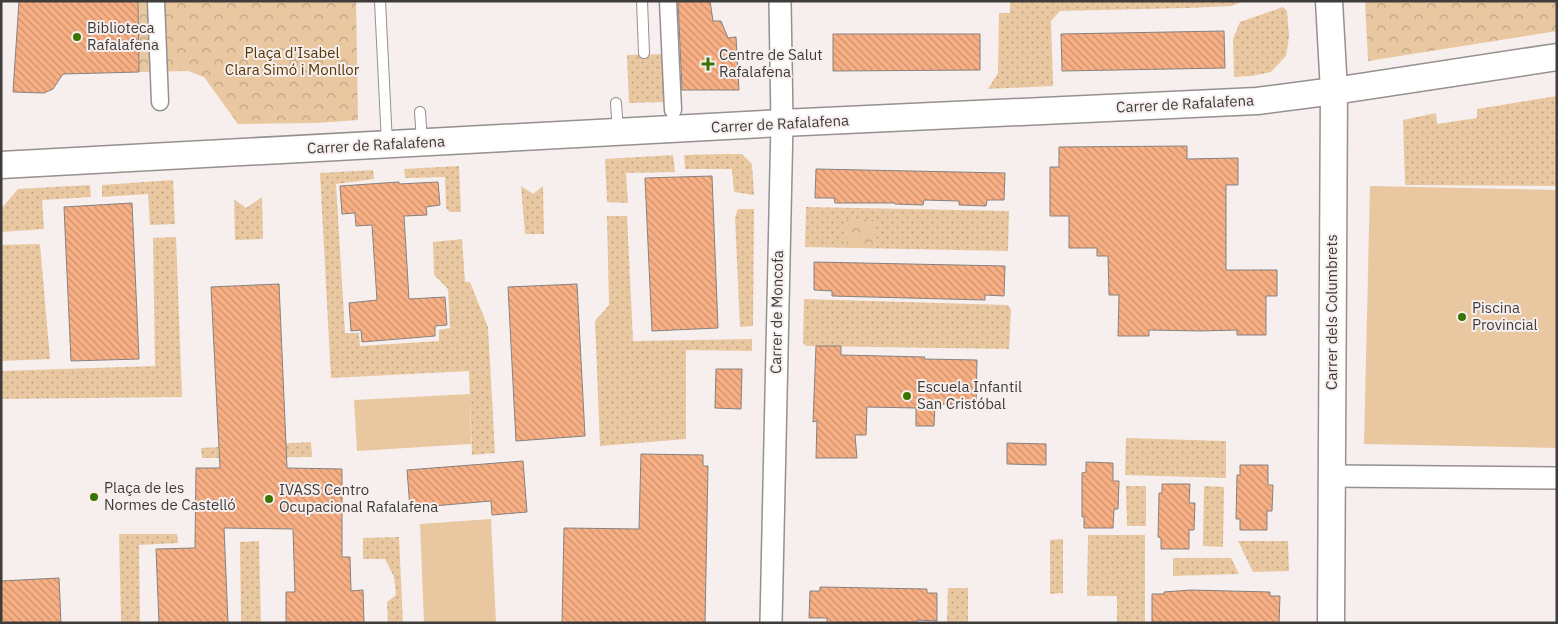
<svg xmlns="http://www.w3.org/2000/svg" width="1558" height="624" viewBox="0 0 1558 624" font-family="'IBM Plex Sans',sans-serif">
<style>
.grass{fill:url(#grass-dots)}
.park{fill:url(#park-crowns)}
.pitch{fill:#e9c8a1}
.building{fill:url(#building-back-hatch);stroke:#87827f}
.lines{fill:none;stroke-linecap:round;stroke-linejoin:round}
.service-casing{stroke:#96908f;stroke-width:12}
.pedestrian-casing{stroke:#96908f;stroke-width:19}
.minor-casing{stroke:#96908f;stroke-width:24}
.tertiary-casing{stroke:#96908f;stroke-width:29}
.service{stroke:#fff;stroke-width:10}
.pedestrian{stroke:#fff;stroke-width:16}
.minor{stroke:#fff;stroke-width:21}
.tertiary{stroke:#fff;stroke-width:26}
.poi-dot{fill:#3c7401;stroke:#f6efee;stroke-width:2}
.labels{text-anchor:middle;stroke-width:4;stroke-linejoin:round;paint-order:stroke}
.poi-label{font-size:15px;fill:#3f3c3c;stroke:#f6efee;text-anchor:start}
.park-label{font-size:15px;fill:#573600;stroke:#f6efee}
.street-label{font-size:15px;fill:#3f3c3c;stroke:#f6efee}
</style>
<defs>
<pattern id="grass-dots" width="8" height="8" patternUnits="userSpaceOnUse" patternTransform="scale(1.25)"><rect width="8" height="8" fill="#e9c8a1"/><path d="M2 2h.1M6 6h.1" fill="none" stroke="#bea484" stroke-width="1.8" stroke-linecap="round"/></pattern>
<pattern id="park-crowns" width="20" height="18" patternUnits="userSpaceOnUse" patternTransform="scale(1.25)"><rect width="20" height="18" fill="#e9c8a1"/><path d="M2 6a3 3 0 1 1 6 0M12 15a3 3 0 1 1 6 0" fill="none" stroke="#bea484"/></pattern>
<pattern id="building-back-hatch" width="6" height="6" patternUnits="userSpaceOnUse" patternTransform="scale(1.25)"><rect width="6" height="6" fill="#f8af84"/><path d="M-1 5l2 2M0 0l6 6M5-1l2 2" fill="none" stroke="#ca906d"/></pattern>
</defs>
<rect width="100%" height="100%" fill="#f6efee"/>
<path class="grass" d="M1010,1h235l-14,5 -43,2 -128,3 -9,10 2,65 -65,3 10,-16 1,-60h11z
M1283,7l4,4 2,26 -3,19 -15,16 -19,4 -18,1 -1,-38 7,-17z
M662,54l2,48 -35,1 -2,-48z
M1557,96v90l-152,-1 -2,-65 33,-7 1,11 40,-6v-9z
M723,154h19l10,10 2,31 -20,-3 -2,-23h-47l-1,-14z
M673,155l2,17 -49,1 2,30 -21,-1 -2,-43z
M459,166l2,46h-11l-4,-4 -1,-31 -40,1 -1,-9z
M373,170l1,9 -38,5 9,149h14l1,13 79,-5v-11l11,-2 -2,-39 -14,-14 -1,-33 29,-3 3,43h5l18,45 7,126 -23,2 -3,-84 -138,7 -11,-205z
M173,180l2,44 -25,1 -2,-31 -46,3v-12z
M90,185l1,12 -49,3 2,29 -43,3v-23l17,-20z
M521,186l12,8 10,-8 1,48h-19z
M262,197l1,42 -28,1 -1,-41 12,9z
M806,207l203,4 -1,40 -203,-4z
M738,209h16l-1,117 -13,1 -5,-110z
M607,216h20l6,125 119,-2v12l-66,-1v89l-86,7 -5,-125 14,-16z
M176,237l6,160 -181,2v-28l154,-5 -2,-128z
M40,244l10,115 -49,2v-116z
M804,299l203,6 4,4 -2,40 -203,-3 -3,-3z
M1126,438l100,3v37l-101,-3z
M311,442l1,15 -110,1 -1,-10z
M1126,486h20v40h-19z
M1204,486l20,1 -1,60 -20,-1z
M119,534h58l1,9 -39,2 1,78h-19z
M1088,535h57v88h-28v-27h-30z
M399,537l4,86h-15l-1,-21 9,-7 -2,-18 -9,-18h-22v-21z
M1063,539v54l-13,1v-54z
M259,541l2,82h-20l-1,-81z
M1238,541h50l1,30 -36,1z
M1173,558h58l8,16 -66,2z
M948,588h20v35h-21z"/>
<path class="park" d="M138,1h218l2,119 -41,3 -79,1 -34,-47 -16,-6 -49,1z
M1365,1h192v30l-189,30z
M847,218l28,2v28h-28z"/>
<path class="pitch" d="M1370,186l187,4v258l-193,-4z
M470,394l1,50 -114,7 -3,-51z
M491,519l5,104h-72l-4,-99z"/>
<path class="building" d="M19,1h119l1,71 -76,2 -10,15 -9,4 -31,-1z
M678,1h32l3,20h8l7,17 8,-1 3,53h-57z
M1224,31l1,37 -163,3 -1,-37z
M833,34h147v36l-147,1z
M1187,146v13l51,-1v27h-12v85h51v26h-11v39h-29v-5l-36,1 -52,-1v6h-31l1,-41h-10l-1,-39h-11v-8h-28v-32h-19v-49h9v-20z
M816,169l189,4 -1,27h-17l-1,6 -27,-1v-4l-35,-1 -1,5 -28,-1v-1h-60l-1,-5h-19z
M712,176l6,152 -66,3 -7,-153z
M399,182v2l39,-2 2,23 -14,2 1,8 -23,1 5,83 36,-2 2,28 -12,1v10l-73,6 -1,-12 -10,1 -2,-28 28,-3 -5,-75 -16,1 -1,-13 -13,1 -2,-28z
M132,203l7,156 -68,2 -7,-154z
M814,262l191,4 -1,30 -19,-1v5l-153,-4v-5l-18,-1z
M279,284l8,184 55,1v88h8l1,34 12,-1 1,33h-78v-31h9l-2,-63 -69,-1 4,95h-69l-3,-74 39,-1 1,-80h24l-9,-181z
M577,284l8,152 -69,5 -8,-154z
M816,346h25v9l84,2 -1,2 53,1 -1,45 -41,-1 -1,22h-18v-18l-49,-1 -1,28h-11l2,23h-41l1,-37 -4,1z
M716,369h26l-1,40 -26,-1z
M1007,443l39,1v21l-39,-1z
M641,454l62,1v11h5l-3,157h-143l2,-95 75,1z
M523,461l4,51 -35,3 -1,-14 -81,7 -3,-38z
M1086,462l27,1v18h6l-1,28h-4l-1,19h-29v-12l-2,1v-44l4,-1z
M1240,465h28v20h5l-1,26h-5v19h-27v-11h-4l1,-44h3z
M1162,484h28l-1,19h6l-1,27h-5v19h-28v-11l-3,-1 1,-44h3z
M59,578l2,45h-60v-42z
M820,587l107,2v4h10v28l-20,-1v3h-90v-5h-18l1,-27h10z
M1191,590l79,2v4h10l-1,27 -127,-1v-28h12v-2z"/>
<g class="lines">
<defs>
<path id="service" d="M380,1l7,143
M642,1l2,52
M616,103l2,28
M420,112l2,29"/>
<path id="pedestrian" d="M156,1l4,101
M668,1l5,109"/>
<path id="minor" d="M1332,476l225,2
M771,623l11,-500 -2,-122"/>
<path id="tertiary" d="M1329,1l5,90 -3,532
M1,165l781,-42 475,-22 77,-10 223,-34"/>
</defs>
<use href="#service" class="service-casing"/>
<use href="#pedestrian" class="pedestrian-casing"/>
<use href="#minor" class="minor-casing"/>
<use href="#tertiary" class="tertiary-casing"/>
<use href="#service" class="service"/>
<use href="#pedestrian" class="pedestrian"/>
<use href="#minor" class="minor"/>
<use href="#tertiary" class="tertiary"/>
</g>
<g class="poi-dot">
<circle cx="77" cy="37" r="5"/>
<path d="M705.5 56.5h5v5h5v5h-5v5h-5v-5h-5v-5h5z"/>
<circle cx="1462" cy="317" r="5"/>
<circle cx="907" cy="396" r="5"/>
<circle cx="94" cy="497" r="5"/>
<circle cx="269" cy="499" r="5"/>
</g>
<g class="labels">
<g class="poi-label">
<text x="87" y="33">Biblioteca<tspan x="87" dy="17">Rafalafena</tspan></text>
<text x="719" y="60">Centre de Salut<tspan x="719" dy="17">Rafalafena</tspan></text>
<text x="1472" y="313">Piscina<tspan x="1472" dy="17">Provincial</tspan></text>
<text x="917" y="392">Escuela Infantil<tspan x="917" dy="17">San Cristóbal</tspan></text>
<text x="104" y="493">Plaça de les<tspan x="104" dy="17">Normes de Castelló</tspan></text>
<text x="279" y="495">IVASS Centro<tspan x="279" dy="17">Ocupacional Rafalafena</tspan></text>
</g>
<g class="park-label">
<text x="292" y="58">Plaça d'Isabel<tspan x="292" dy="17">Clara Simó i Monllor</tspan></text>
</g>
<g class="street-label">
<text transform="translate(1185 104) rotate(-3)" y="5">Carrer de Rafalafena</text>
<text transform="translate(780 124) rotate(-3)" y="5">Carrer de Rafalafena</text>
<text transform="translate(376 145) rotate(-3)" y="5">Carrer de Rafalafena</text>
<text transform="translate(777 312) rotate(-89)" y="5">Carrer de Moncofa</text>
<text transform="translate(1332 312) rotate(-90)" y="5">Carrer dels Columbrets</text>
</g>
</g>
<rect width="1558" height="624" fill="none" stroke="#3f3c3c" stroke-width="5"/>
</svg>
